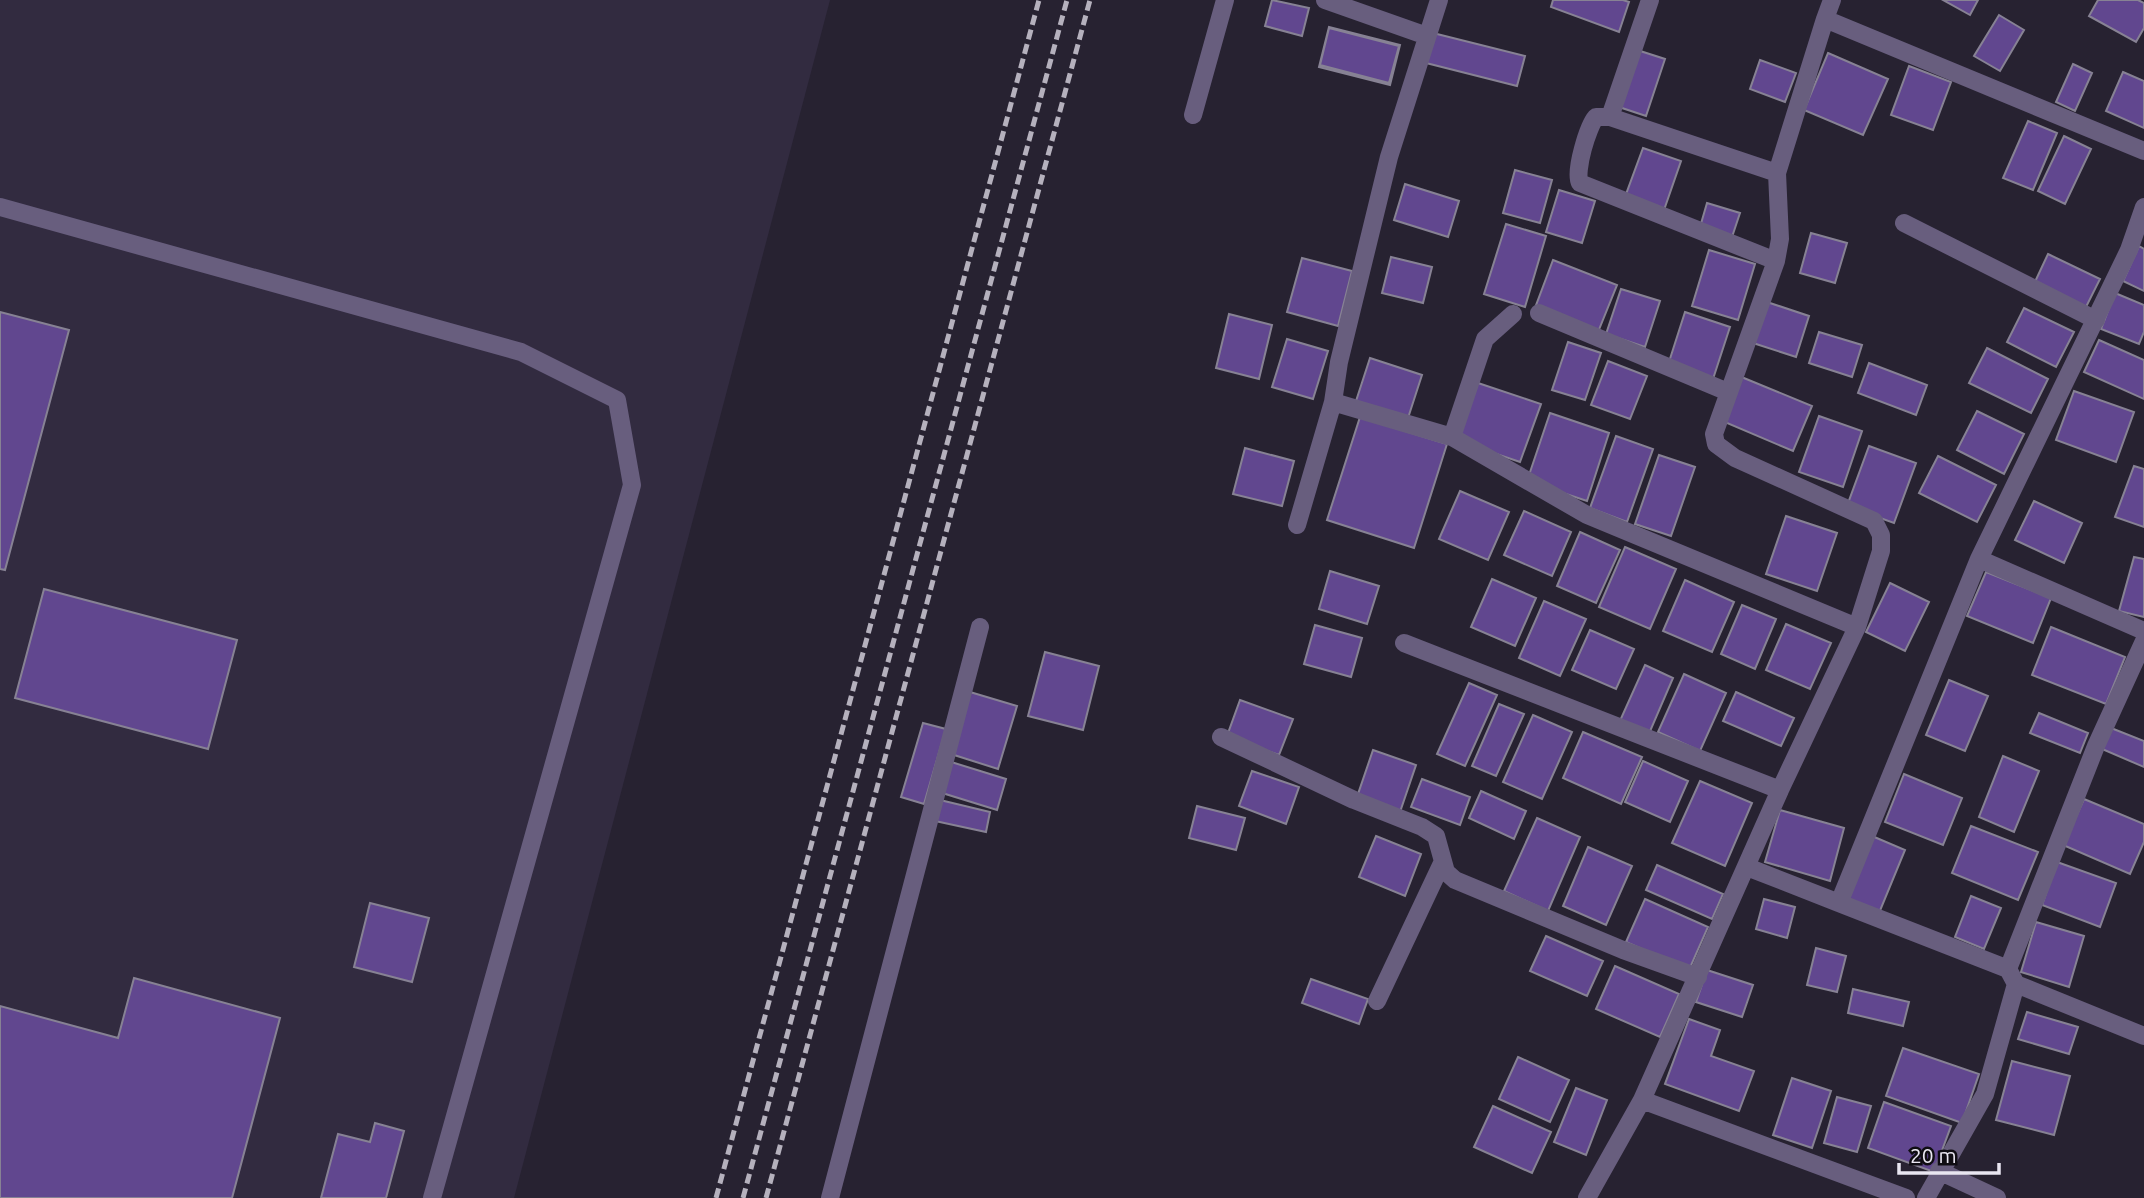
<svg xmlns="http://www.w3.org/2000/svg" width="2144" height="1198" viewBox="0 0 2144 1198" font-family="Ubuntu,sans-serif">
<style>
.built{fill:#322b40}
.building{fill:#61478f;stroke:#878294;stroke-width:2}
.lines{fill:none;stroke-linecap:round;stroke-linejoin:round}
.minor{stroke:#685e7e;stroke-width:18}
.rail{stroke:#b5b1bd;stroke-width:5;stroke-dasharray:10 5;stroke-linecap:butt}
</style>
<rect width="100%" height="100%" fill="#272231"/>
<path class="built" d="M0,0h830l-316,1198h-514z"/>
<path class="building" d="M1272,0l37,8 -7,28 -37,-10z
M1553,0h70l6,2 -10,30 -68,-25z
M1943,0h35l-8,15z
M2098,0h40l6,3v25l-8,14 -47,-26z
M1999,15l25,15 -24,41 -26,-15z
M1329,27l71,18 -10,40 -71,-18z
M1329,28l70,18 -10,37 -69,-18z
M1433,33l92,23 -8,30 -91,-23z
M1634,49l31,10 -19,57 -30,-10z
M1828,53l60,26 -25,56 -59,-25z
M1760,60l36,13 -11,29 -35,-13z
M2073,64l19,9 -17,38 -19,-9z
M1909,66l42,16 -18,48 -42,-15z
M2123,72l21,9v47l-38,-17z
M2028,121l29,12 -24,57 -30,-12z
M2064,136l27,13 -26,55 -27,-13z
M1643,148l38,13 -17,49 -39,-13z
M1515,170l37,10 -12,43 -37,-10z
M1405,184l54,17 -11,36 -54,-17z
M1559,190l36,11 -13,42 -36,-11z
M1707,203l33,10 -8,24 -32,-10z
M1506,224l40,12 -21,71 -41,-13z
M1811,233l36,10 -12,40 -35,-10z
M2139,246l5,3v42l-21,-10z
M1709,250l46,14 -17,56 -46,-14z
M2048,254l52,25 -16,32 -51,-25z
M1391,257l41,10 -9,36 -41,-10z
M1302,258l50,13 -14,55 -51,-14z
M1553,260l64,25 -19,47 -63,-24z
M1621,289l39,12 -15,46 -39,-13z
M2115,293l29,12v27l-5,12 -38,-15z
M1764,301l45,15 -13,41 -46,-15z
M2024,308l50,24 -18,35 -49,-25z
M0,312l69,18 -64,240 -5,-1z
M1685,312l45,15 -17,52 -45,-14z
M1229,314l43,11 -13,54 -43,-11z
M1819,332l43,13 -10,32 -43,-14z
M1287,339l41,12 -15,48 -41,-12z
M2099,340l45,20v39l-60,-27z
M1568,342l33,11 -16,47 -33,-10z
M1987,348l61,31 -17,34 -62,-30z
M1370,358l52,17 -14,43 -52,-17z
M1608,361l39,15 -17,43 -39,-14z
M1869,363l58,22 -11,30 -58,-22z
M1739,376l73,30 -19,45 -73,-31z
M1475,382l66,22 -21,58 -65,-22z
M2074,391l60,21 -18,50 -60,-22z
M1977,411l47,23 -20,40 -47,-24z
M1550,413l59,20 -22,68 -60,-20z
M1819,416l43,15 -19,56 -44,-15z
M1360,417l87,27 -33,104 -87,-28z
M1616,436l37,13 -26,73 -37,-14z
M1869,446l47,17 -22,60 -47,-17z
M1245,448l49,13 -12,45 -49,-12z
M1659,455l36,12 -24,69 -36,-12z
M1938,456l58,29 -19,37 -58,-29z
M2134,466l10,3v58l-29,-10z
M1460,491l49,21 -21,48 -49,-21z
M2034,501l48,22 -18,40 -49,-23z
M1524,511l47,21 -19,44 -48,-21z
M1786,516l51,17 -20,58 -51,-17z
M1580,532l40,18 -24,53 -39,-17z
M1625,547l51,22 -26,60 -51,-22z
M2134,557l10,2v58l-25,-6z
M1330,571l49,15 -12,38 -48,-15z
M1986,572l65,26 -18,45 -66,-27z
M1492,579l44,19 -21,48 -44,-19z
M1685,580l49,22 -22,50 -49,-21z
M1890,583l39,19 -24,49 -39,-19z
M44,589l193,51 -29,109 -193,-51z
M1544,601l42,18 -26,57 -41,-18z
M1742,605l34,14 -21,50 -34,-15z
M1786,624l45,19 -21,46 -44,-19z
M1315,625l47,13 -11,39 -47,-13z
M2051,627l74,30 -19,47 -74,-29z
M1590,630l44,19 -18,40 -44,-19z
M1045,652l54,14 -16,64 -55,-14z
M1645,665l28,13 -25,58 -29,-13z
M1684,674l42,19 -26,58 -42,-19z
M1949,680l39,16 -23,55 -39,-16z
M1469,683l28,12 -32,71 -28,-12z
M970,692l47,14 -19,63 -47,-15z
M1736,692l58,26 -13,28 -58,-25z
M1240,700l53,19 -14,36 -52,-19z
M1499,704l25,10 -28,62 -24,-10z
M2039,713l49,20 -8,20 -50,-20z
M1533,715l39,17 -30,67 -39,-17z
M923,723l23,6 -22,75 -23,-7z
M2111,728l33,13v26l-42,-18z
M1583,732l59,25 -21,47 -58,-26z
M1373,750l43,15 -16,47 -43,-15z
M2003,756l36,15 -25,61 -35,-15z
M948,761l58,18 -9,31 -58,-18z
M1643,761l45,20 -18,41 -45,-20z
M1252,771l47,16 -13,37 -47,-18z
M1904,774l58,24 -19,47 -58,-23z
M1422,779l48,18 -10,28 -49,-18z
M1700,781l52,22 -27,63 -53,-23z
M1481,791l45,20 -12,28 -45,-21z
M2084,799l60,25v18l-14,32 -67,-29z
M940,800l50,12 -4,20 -51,-11z
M1197,806l48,12 -9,32 -47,-12z
M1780,810l64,18 -14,53 -65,-19z
M1537,818l43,19 -32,74 -44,-20z
M1971,826l67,26 -20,48 -66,-27z
M1376,836l45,18 -16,42 -46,-19z
M1872,836l33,14 -28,68 -33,-13z
M1588,847l44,19 -26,59 -43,-19z
M2057,862l59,21 -16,44 -58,-22z
M1657,865l66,29 -11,25 -66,-29z
M1971,896l30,12 -17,41 -29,-12z
M1645,899l63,28 -19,43 -63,-28z
M1764,899l31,8 -8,31 -31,-9z
M370,903l59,15 -17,64 -58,-15z
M2036,922l48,14 -15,51 -48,-15z
M1546,936l57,25 -16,35 -57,-25z
M1816,948l30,8 -9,36 -30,-7z
M1615,966l64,28 -19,43 -64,-28z
M1707,970l46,15 -11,32 -46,-15z
M134,978l146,40 -48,180h-232v-192l118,32z
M1311,979l57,20 -9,25 -57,-21z
M1853,989l56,13 -6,24 -55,-13z
M2027,1012l51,15 -9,27 -51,-15z
M1689,1019l31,11 -9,26 43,15 -15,40 -74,-27z
M1903,1048l76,26 -17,49 -76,-27z
M1518,1057l51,23 -19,42 -51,-23z
M2012,1061l58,15 -16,59 -58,-15z
M1792,1078l39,13 -19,57 -39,-13z
M1576,1088l31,12 -21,55 -32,-13z
M1837,1097l34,9 -14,46 -33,-9z
M1884,1102l67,24 -17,46 -66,-24z
M1493,1106l58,26 -19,41 -58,-26z
M375,1123l29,8 -18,67h-65l17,-64 32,8z"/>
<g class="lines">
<path class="minor" d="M1325,0l102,36
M1650,0l-40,117 167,56
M1832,0l-7,19 319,132
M1193,115l32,-115
M1610,117h-14c-8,9 -22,55 -16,66l196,78
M0,207l521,145 96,48 15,85 -200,713
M1904,223l192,97
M1539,313l189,79
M1333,402l119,35 135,78 270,112
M1452,437l33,-98 28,-25
M1297,525l36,-123 6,-40 50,-205 50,-157
M1979,559l165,72
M1404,643l376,147
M1221,737l133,63 68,27 14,9 10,36 9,8 168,70 75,27
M1747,867l92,36
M2008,969l88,-223 48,-105
M2016,984l128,52
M1377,1001l66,-140
M1642,1100l264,98
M1939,1171l58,27
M830,1198l150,-571
M1587,1198l55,-98 138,-310 77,-163 24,-76v-16l-7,-14 -139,-63 -19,-14 -2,-10 62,-173 4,-22 -3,-66 48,-154
M1926,1198l59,-104 31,-110 -8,-15 -169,-66 140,-344 150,-309 15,-43"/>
<path class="rail" d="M716,1198l323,-1198
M743,1198l324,-1198
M766,1198l324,-1198"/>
</g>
<path d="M1899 1163v10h100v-10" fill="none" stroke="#e9e6f1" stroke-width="3.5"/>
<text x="1910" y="1163" font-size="21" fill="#e9e6f1" stroke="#0f0d13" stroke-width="5" paint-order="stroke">20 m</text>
</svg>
